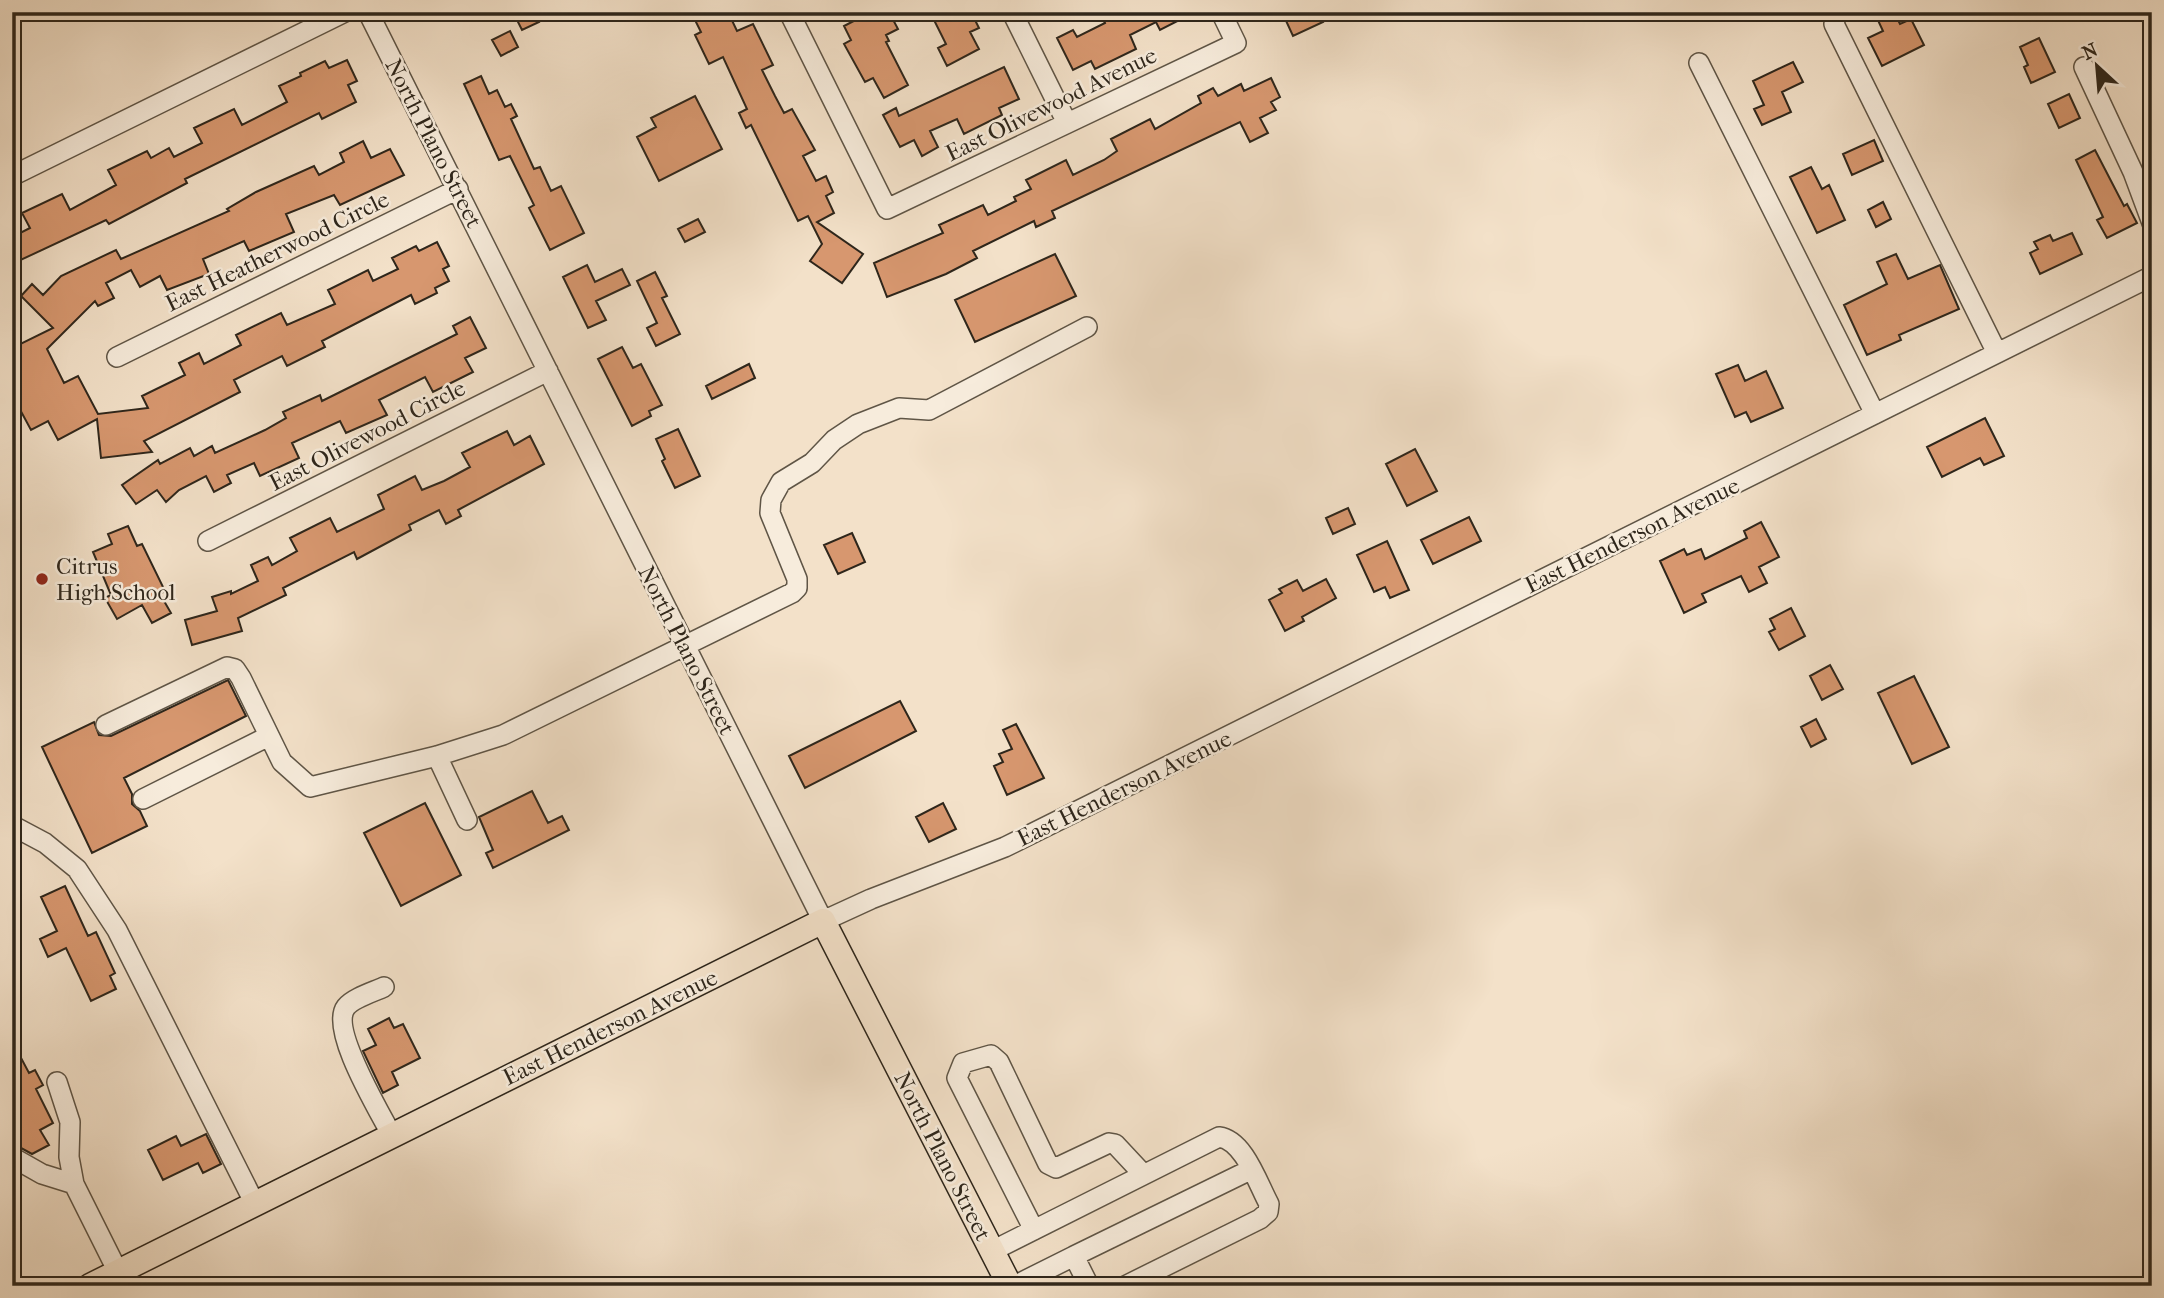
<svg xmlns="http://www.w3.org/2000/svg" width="2164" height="1298" viewBox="0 0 2164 1298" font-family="'IM FELL French Canon',serif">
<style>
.building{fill:#d7976f;stroke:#2e261b;stroke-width:2}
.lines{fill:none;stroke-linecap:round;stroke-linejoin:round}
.minor-casing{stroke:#5f5546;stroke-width:22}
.major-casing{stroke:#2e261b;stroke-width:27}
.minor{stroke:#f7ecdc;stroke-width:19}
.major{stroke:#f3e1c9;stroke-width:24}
.poi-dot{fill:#8f2418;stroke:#f7ecdc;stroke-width:2.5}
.labels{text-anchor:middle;stroke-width:5;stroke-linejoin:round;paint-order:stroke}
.street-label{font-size:23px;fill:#2e261b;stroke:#f7ecdc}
.poi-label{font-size:23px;fill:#2e261b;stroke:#f7ecdc;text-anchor:start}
</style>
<rect width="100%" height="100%" fill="#f3e1c9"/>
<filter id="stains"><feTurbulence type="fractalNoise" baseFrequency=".00286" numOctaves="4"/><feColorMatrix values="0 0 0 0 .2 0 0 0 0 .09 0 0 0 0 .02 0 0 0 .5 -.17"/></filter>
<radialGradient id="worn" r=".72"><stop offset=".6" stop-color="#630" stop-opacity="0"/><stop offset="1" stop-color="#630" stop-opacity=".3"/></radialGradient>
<path class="building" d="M513,12h21l5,10 -17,8z
M691,12h37l9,19 16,-7 20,41 -11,5 13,26 9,17 8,-4 23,41 -12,6 13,25 10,-5 7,16 -7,4 8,17 -17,9 46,32 -21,29 -32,-22 12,-17 -14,-28 -10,5 -47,-96 -5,3 -7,-15 8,-4 -24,-52 -14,7 -14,-29 6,-3z
M871,12h18l9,17 -12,6 3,6 -3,1 22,43 -24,13 -11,-20 -8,4 -21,-38 7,-4 -7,-14z
M930,12h41l8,16 -9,4 9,17 -32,17 -9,-18 8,-4z
M1100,12h95l-35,18 -4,-8 -26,13 6,14 -41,20 -4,-8 -18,9 -16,-32 16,-8 4,7 28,-14z
M1282,12h36l5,10 -30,14z
M1884,12h10l6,12 11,-5 13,26 -42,21 -14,-28 15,-7 -7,-15z
M510,31l8,16 -17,9 -9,-16z
M2039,38l16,34 -24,11 -7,-16 4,-2 -8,-18z
M347,60l10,21 -9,4 8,17 -34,17 -3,-6 -134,66 2,4 -78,41 -3,-4 -94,44v-27l18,-9 -8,-15 40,-19 8,16 46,-25 -8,-15 39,-19 4,7 18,-10 5,9 28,-14 -8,-15 40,-19 8,16 45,-23 -8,-16 22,-10 -1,-3 25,-12 4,7z
M1793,62l10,20 -21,10 9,20 -29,13 -8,-16 10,-4 -11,-24z
M1004,67l15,32 -20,9 3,7 -38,19 -7,-15 -27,12 8,16 -16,9 -8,-16 -14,7 -17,-32 13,-7 3,8z
M481,76l8,18 8,-4 8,17 6,-3 6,12 -6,3 23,50 6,-2 11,24 10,-5 23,47 -34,17 -21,-42 5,-3 -24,-49 -11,4 -35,-76z
M1271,78l9,19 -9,5 5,8 -16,8 8,15 -18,9 -10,-20 -188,89 3,7 -19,9 -2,-6 -61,30 4,7 -31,16 -59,23 -13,-34 69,-30 -4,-8 44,-20 5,10 28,-14 -2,-4 17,-8 -5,-9 40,-20 7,15 31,-15 13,-9 -6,-12 39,-20 5,10 46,-26 -3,-7 15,-8 5,8 23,-12 3,7z
M2069,94l11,24 -21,10 -11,-24z
M695,96l27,53 -63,32 -22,-44 19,-10 -5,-9z
M1874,140l9,21 -31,14 -9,-21z
M363,141l8,17 19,-9 14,26 -64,30 -6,-10 -48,19 8,18 -45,19 -5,-10 -41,18 6,15 -42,16 -7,-14 -20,11 -9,-17 -25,13 8,15 -16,8 -3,-5 -48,48 17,34 14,-7 20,38 50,-6 -6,-12 43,-21 -6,-12 20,-10 5,11 37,-19 -5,-10 45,-22 6,12 48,-21 -7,-14 40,-20 5,11 25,-12 -6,-11 24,-12 3,5 18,-9 12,24 -6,3 6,12 -14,7 2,5 -22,11 -4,-9 -89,46 3,6 -38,19 -5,-10 -48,24 6,12 -96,49 8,11 -51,6 -4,-39 -39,21 -10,-19 -17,9 -14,-26 -5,2v-58l41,-20 -32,-32 11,-12 11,11 18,-19 55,-26 5,9 108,-48 -2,-2 29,-17 58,-26 5,9 25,-13 -4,-9z
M2095,150l29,56 3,-2 10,19 -30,15 -10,-18 6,-3 -27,-57z
M1811,167l11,22 7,-4 16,35 -28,13 -27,-56z
M1883,202l8,17 -15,8 -8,-17z
M698,219l7,13 -20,10 -7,-13z
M2072,233l10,21 -42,20 -10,-21 8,-4 -4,-7 16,-7 3,6z
M1055,254l21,42 -101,46 -20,-42z
M1896,254l12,25 32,-14 19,44 -60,26 2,5 -34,15 -23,-50 43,-21 -10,-22z
M587,265l8,17 27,-13 8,16 -34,16 10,19 -18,8 -25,-51z
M655,272l12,24 -5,2 18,36 -24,12 -9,-18 10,-5 -20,-42z
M470,317l16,31 -21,10 8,14 -40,20 -8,-15 -46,23 8,15 -41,18 -6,-12 -48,22 7,15 -39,18 -6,-13 -27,12 4,8 -17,9 -8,-16 -27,14 -13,12 -9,-12 -21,14 -14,-19 36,-25 2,4 30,-16 4,8 18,-10 3,7 50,-23 21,-12 -3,-6 37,-17 2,6 135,-67 -4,-8z
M622,347l11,21 8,-4 21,41 -13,6 2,5 -19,10 -34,-67z
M749,364l6,14 -43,21 -6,-13z
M1738,365l7,16 21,-10 17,37 -32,14 -5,-10 -11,5 -19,-43z
M1985,418l19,38 -20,9 -4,-7 -38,19 -15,-30z
M678,429l22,47 -25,12 -13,-27 3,-2 -9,-20z
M507,431l7,14 16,-9 14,28 -86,46 3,6 -15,8 -7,-14 -30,15 2,5 -54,29 -3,-7 -71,36 3,7 -48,23 4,13 -50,14 -7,-25 32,-9 -5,-14 19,-6v3l27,-13 -7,-16 17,-8 4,8 25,-14 -7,-13 40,-20 7,14 47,-23 -6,-14 37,-19 7,14 22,-9 26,-14 -8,-14z
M1415,449l22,42 -30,15 -21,-42z
M1348,508l7,16 -22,10 -7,-16z
M1469,517l12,24 -48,23 -12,-24z
M1761,522l18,35 -20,10 8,16 -18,9 -8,-16 -39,18 4,8 -22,11 -24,-52 24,-12 3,6 14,-6 4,10 42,-21 -3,-7z
M128,526l9,20 5,-2 23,47 -5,3 11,19 -19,10 -10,-18 -25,14 -12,-21 6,-3 -18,-43 19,-8 -4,-10z
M852,533l13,29 -27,12 -14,-29z
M1387,541l22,49 -19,8 -5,-11 -11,5 -17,-37z
M1326,579l10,19 -34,19 2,4 -19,10 -16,-31 13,-7 -3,-4 18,-9 6,11z
M1791,608l14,28 -26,14 -10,-18 6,-3 -5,-10z
M1830,665l13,24 -21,11 -12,-24z
M1914,676l35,71 -37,17 -34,-71z
M228,680l18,36 -122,62 8,16v10l8,7 7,15 -55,27 -50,-106 52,-25 5,13 12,1z
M900,701l16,30 -111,57 -16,-32z
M1816,719l10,20 -15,8 -10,-20z
M1016,724l28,54 -37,17 -13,-29 9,-4 -4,-8 13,-5 -9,-19z
M532,791l16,32 14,-7 7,14 -76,38 -7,-15 7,-3 -14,-33z
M425,803l36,72 -60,31 -37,-73z
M943,803l13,26 -27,13 -13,-25z
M65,886l23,50 8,-4 19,41 -5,3 6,13 -25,12 -25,-53 -18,9 -8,-18 17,-8 -16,-34z
M389,1018l5,10 9,-4 17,34 -28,14 6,13 -15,8 -20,-42 13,-6 -8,-16z
M12,1041l17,32 6,-3 8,15 -7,4 17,34 -13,7 9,15 -17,9 -11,-6 -9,-17z
M206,1134l15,30 -18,9 -5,-10 -35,17 -15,-30 28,-14 5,10z"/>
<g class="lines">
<defs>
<path id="minor" d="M368,12l455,909 48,-22 134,-52 1147,-571
M789,12l98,197 349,-166 -15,-31
M1012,12l55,111
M1837,12l-3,12 163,329
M1699,63l176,351
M2084,67l49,105 19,51
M12,176l333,-164
M117,357l341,-168
M208,541l340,-170
M106,725l121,-58 8,2 6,9 41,84 28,25 127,-31 66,-21 289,-142 5,-5v-9l-27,-66 1,-13 10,-18 31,-19 22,-23 24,-16 41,-16 30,2 158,-83
M437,756l30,64
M143,799l126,-63
M13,826l32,17 32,26 40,61 138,274
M384,987c-11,5 -31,11 -38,20 -17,22 34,105 46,129
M57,1082l13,40 -1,35 5,27 44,88
M12,1157l30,17 32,10
M1034,1230l-77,-152 6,-15 28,-8 8,7 49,102 8,4 53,-25 6,1 28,30
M992,1251l227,-114c25,3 39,47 50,67l-1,8 -8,7 -135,67
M1074,1256l176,-86
M1014,1286l60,-30 15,30"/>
<path id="major" d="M90,1286l733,-365 187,365"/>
</defs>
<use href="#minor" class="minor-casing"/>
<use href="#major" class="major-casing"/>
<use href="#minor" class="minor"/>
<use href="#major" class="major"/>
</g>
<circle class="poi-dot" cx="42" cy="579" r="7"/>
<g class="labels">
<g class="street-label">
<text transform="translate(1051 104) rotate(-26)" y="8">East Olivewood Avenue</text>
<text transform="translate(434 143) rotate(63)" y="8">North Plano Street</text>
<text transform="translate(277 251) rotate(-26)" y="8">East Heatherwood Circle</text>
<text transform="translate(367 435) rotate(-27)" y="8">East Olivewood Circle</text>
<text transform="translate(1632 535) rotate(-26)" y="8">East Henderson Avenue</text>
<text transform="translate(687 650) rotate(63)" y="8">North Plano Street</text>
<text transform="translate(1124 788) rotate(-26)" y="8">East Henderson Avenue</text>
<text transform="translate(610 1027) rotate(-26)" y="8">East Henderson Avenue</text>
<text transform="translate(943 1156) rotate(63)" y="8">North Plano Street</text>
</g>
<g class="poi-label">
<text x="56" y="574">Citrus<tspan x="56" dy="26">High School</tspan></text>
</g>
</g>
<rect width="2164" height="1298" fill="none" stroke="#f3e1c9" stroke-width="42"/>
<rect x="14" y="14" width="2136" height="1270" fill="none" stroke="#2e261b" stroke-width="3.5"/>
<rect x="21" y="21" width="2122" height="1256" fill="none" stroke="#2e261b" stroke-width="2"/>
<g transform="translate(2097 66) rotate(334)" stroke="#f7ecdc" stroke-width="5" paint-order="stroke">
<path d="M0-5L12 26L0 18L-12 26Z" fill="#2e261b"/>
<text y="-10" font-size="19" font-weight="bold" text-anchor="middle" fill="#2e261b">N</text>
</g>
<rect width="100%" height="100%" filter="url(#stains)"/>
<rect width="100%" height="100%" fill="url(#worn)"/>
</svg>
